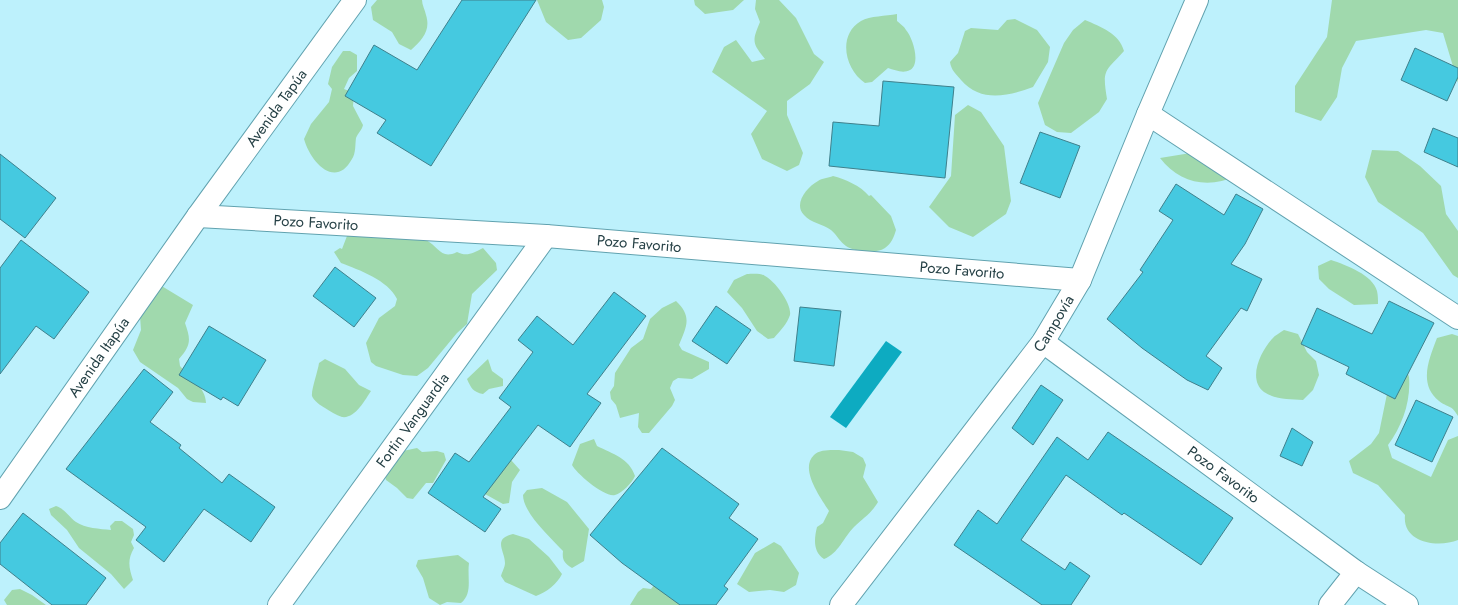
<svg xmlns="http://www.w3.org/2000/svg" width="1458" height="605" viewBox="0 0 1458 605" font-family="Jost,sans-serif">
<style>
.green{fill:#a0d9ad}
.water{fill:#0dabc1}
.building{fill:#45c9e0;stroke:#3f808c}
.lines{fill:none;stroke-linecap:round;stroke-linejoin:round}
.minor-casing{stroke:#61a2af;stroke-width:24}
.minor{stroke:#fff;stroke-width:22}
.labels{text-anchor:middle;stroke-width:4;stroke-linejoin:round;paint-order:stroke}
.street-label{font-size:15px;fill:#264146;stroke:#fff}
</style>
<rect width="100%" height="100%" fill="#bdf1fc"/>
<path class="green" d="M377,0h45c0,5 3,10 4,15 5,16 -4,25 -15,35l-12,-6 -7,-12 -19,-12 -2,-13z
M537,0h65l2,7 -3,13 -20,18 -13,2 -22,-18z
M694,0h50l-11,10 -28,4 -10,-9z
M756,0h23l17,18 18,36 10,8 -14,22 -23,17v14l16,38 -4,12 -12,6 -25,-12 -11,-25 16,-23 -55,-39 12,-25 12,-7 16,22 13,-3c-13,-16 -13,-18 -5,-37l-5,-13z
M1332,0h126v83l-15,-50 -17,-3 -70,11 -14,27 -5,29 -16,24 -26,-9v-26l32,-49z
M897,14v7c3,3 7,5 9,9 7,8 15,34 4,40 -7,4 -15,0 -22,-2l-16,14 -7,1c-20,-13 -28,-48 -4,-62 9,-5 25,-5 36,-7z
M1015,19l22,11 13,17 -2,15 -15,25c-25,9 -52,16 -72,-7 -5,-6 -10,-10 -11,-18l8,-9 7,-22 6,-3 27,2 9,-10z
M1085,20c16,7 34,13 39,31 -19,21 -22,18 -17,48l-8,13 -28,21 -14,-1 -12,-7 -7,-22 26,-60 9,-13z
M343,51h7l7,4v16l-8,7 -5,11 10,4 -1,13 10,19c-1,5 -5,8 -7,13 -1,7 0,15 -4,21 -17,31 -42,2 -48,-20l7,-15 18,-22 3,-13 -4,-5 4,-17z
M968,105l13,7 23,34 7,55 -5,13 -33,23 -24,-10 -20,-20 22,-31 4,-61z
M1372,150l26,1 22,15 21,20 5,28 12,17v47l-5,-3 -30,-42 -45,-31 -13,-25z
M1203,151l33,25c-28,13 -57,7 -76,-18z
M833,176c12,3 28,10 36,20l2,-1 20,21 5,14c-2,7 -5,14 -11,18 -9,6 -31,4 -39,-2 -6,-4 -9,-11 -15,-16 -8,-6 -20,-7 -27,-15 -11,-11 3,-28 14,-34 4,-3 10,-3 15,-5z
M408,232c6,3 12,5 18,8 13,7 15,20 31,12 10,5 16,1 26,-4l13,15 1,7 -25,24 -5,30 -10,9 -29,35 -11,8 -14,-1 -27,-9 -5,-4 -5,-19 13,-25 16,-12 2,-7c-9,-19 -38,-29 -56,-36l-7,-11 6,-4 2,1 5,-13 15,-3z
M1331,260c15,5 42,15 46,31 1,4 1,9 1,13l-24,1 -25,-16 -10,-10 -1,-13z
M747,274c5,0 14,-1 18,2 10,5 27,28 25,39 -3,9 -10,16 -16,23l-6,1 -11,-8 -15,-23 -15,-16 7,-12z
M160,285l33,20 -8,18c6,17 6,22 -6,36l1,7c9,10 26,22 26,37l-13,-1 -6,-3 -9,-11 -38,-26 -7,-12 8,-20 -2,-28z
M676,301c17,16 10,26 3,44l3,5 27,12v7l-17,10 -14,-1 -5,3 -3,7 5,12 -3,6 -23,27h-7l-4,-6 1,-14 -19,5 -4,-13 -5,-6 -1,-7 4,-6 1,-13 16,-25 12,-9 7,-20 12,-11z
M1284,330l14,4 9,18 9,9 3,14 -6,15 -10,10c-13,-1 -27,0 -39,-8 -17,-13 -3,-41 8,-53 3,-4 8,-6 12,-9z
M1452,334l6,2v80c-7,-12 -10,-8 -19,-15 -21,-17 -10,-42 -2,-63z
M325,359l20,10 14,16 12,6c-6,9 -16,28 -29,26 -6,-2 -12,-6 -17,-9 -4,-2 -12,-8 -13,-12 -1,-6 6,-25 7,-33z
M488,359l4,12 11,8v7l-14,3 -6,5c-10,-2 -12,-6 -16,-15z
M1402,363c2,4 6,9 7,14 2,25 -7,49 -21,68l4,13 39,19 17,-37 10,-4v104c-20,8 -56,3 -53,-25l-27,-30 -25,-12 -4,-12 22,-17 8,-11 9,-44z
M594,439l3,7c16,8 32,12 38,30 -3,7 -13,17 -20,19 -10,3 -39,-22 -43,-30l8,-21z
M417,448l5,4 15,-1 7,2 2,7 -13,23h-7l-13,16 -6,-1 -10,-10 -11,-8 -2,-7 19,-22z
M839,450l14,2 10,6 3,7 -3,12 15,25c-7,12 -14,15 -24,25 -10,10 -16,27 -30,32 -11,-7 -10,-20 -7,-32l6,-4 6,-12c-8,-13 -30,-42 -15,-56 6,-6 18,-5 25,-5z
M511,453v7l9,10 -8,12 -3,21 -6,1 -18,-10z
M542,488l25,14 22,27 -5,32 -12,7c-8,-5 -10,-8 -9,-17 -12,-13 -40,-38 -40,-56l4,-5z
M56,506c9,3 12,10 20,16 9,6 24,7 35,8l-1,-4 5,-5h7l11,8 1,6 -3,7 3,6c-7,12 -5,20 -1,32l-9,9 -13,-15 -32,-26 -12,-18 -16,-15 -2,-6z
M513,534l16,5 20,18 13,17c-5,10 -15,18 -26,22l-31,-14 -4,-6c1,-4 4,-9 4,-13 0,-12 -13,-24 8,-29z
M774,542l7,4 18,27 -3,12 -12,7 -14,-2 -21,2 -12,-8 18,-31z
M458,555l11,8c-2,15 4,30 -8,40l-14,-1 -7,3 -11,-7 -6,-20 -7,-12 2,-6z
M655,584l27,21h-52l8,-13 5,-4 8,1z
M20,589l12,6 14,10h-39l-3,-5 8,-10z"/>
<path class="water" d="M886,341l16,11 -56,76 -16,-11z"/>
<path class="building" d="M462,0h74l-105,166 -54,-33 9,-13 -41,-24 29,-51 43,25z
M1415,48l43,20v9l-11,24 -46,-21z
M883,81l71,6 -9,91 -116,-12 4,-44 46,4z
M1433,128l25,10v29l-34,-15z
M1040,132l40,14 -20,52 -40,-15z
M0,154l56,44 -31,40 -25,-19z
M1176,184l48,31 12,-21 27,15 -18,35 -14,20 31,15 -15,32 -6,-3 -35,48 16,12 -14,22 -21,-10 -45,-32 -35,-29 36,-47 -3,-2 33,-50 -14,-9z
M21,240l68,52 -35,47 -18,-13 -36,48v-106z
M335,267l41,31 -22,29 -41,-31z
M614,292l32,24 -59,78 14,9 -31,44 -32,-22 -55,72 18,12 -16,23 -57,-39 27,-40 14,9 42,-55 -12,-9 34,-46 -15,-12 19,-24 36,29z
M1389,301l45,22 -39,76 -49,-25 3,-7 -48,-23 16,-36 55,26z
M716,306l35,24 -24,34 -35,-23z
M800,307l41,4 -7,55 -40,-5z
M209,326l57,34 -28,46 -15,-9 -2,3 -42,-25z
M144,369l29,23 -23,30 31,23 -2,3 43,35 7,-9 46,33 -24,35 -47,-33 -40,53 -28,-22 10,-13 -80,-58z
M1041,385l22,15 -30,45 -21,-17z
M1416,400l37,17 -21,45 -37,-17z
M1292,428l21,14 -11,24 -22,-10z
M1108,432l125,86 -32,47 -77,-52 -2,2 -56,-40 -45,65 44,30 5,-8 20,14 -19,29h-29l-88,-60 24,-35 19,14 60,-87 31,23z
M662,448l77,56 -10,14 29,21 -34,47 4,3 -12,16h-36l-58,-42 -32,-28z
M23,513l83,65 -20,27h-34l-52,-41v-21z"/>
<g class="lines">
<defs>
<g id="minor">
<path d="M1148,114l310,204"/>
<path id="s1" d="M198,216l348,20 534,44"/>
<path id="s2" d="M1043,342l313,230 51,33"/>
<path id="s3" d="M0,498l198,-282 157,-216"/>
<path id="s4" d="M279,605l267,-369"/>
<path id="s5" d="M841,605l202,-263 37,-62 68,-166 49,-114"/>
<path d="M1330,605l26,-33"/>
</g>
</defs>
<use href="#minor" class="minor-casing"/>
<use href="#minor" class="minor"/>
</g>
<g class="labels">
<g class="street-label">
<text dy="5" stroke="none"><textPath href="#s3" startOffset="478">Avenida Tapúa</textPath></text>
<text dy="5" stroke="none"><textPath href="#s1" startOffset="118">Pozo Favorito</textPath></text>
<text dy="5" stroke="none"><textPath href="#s1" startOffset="442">Pozo Favorito</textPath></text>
<text dy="5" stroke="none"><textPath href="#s1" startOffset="766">Pozo Favorito</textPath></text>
<text dy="5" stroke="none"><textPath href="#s5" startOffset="353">Campovía</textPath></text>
<text dy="5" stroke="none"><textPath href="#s3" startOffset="172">Avenida Itapúa</textPath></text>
<text dy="5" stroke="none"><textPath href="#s4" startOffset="228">Fortin Vanguardia</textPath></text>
<text dy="5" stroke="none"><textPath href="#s2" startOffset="224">Pozo Favorito</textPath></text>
</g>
</g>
</svg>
